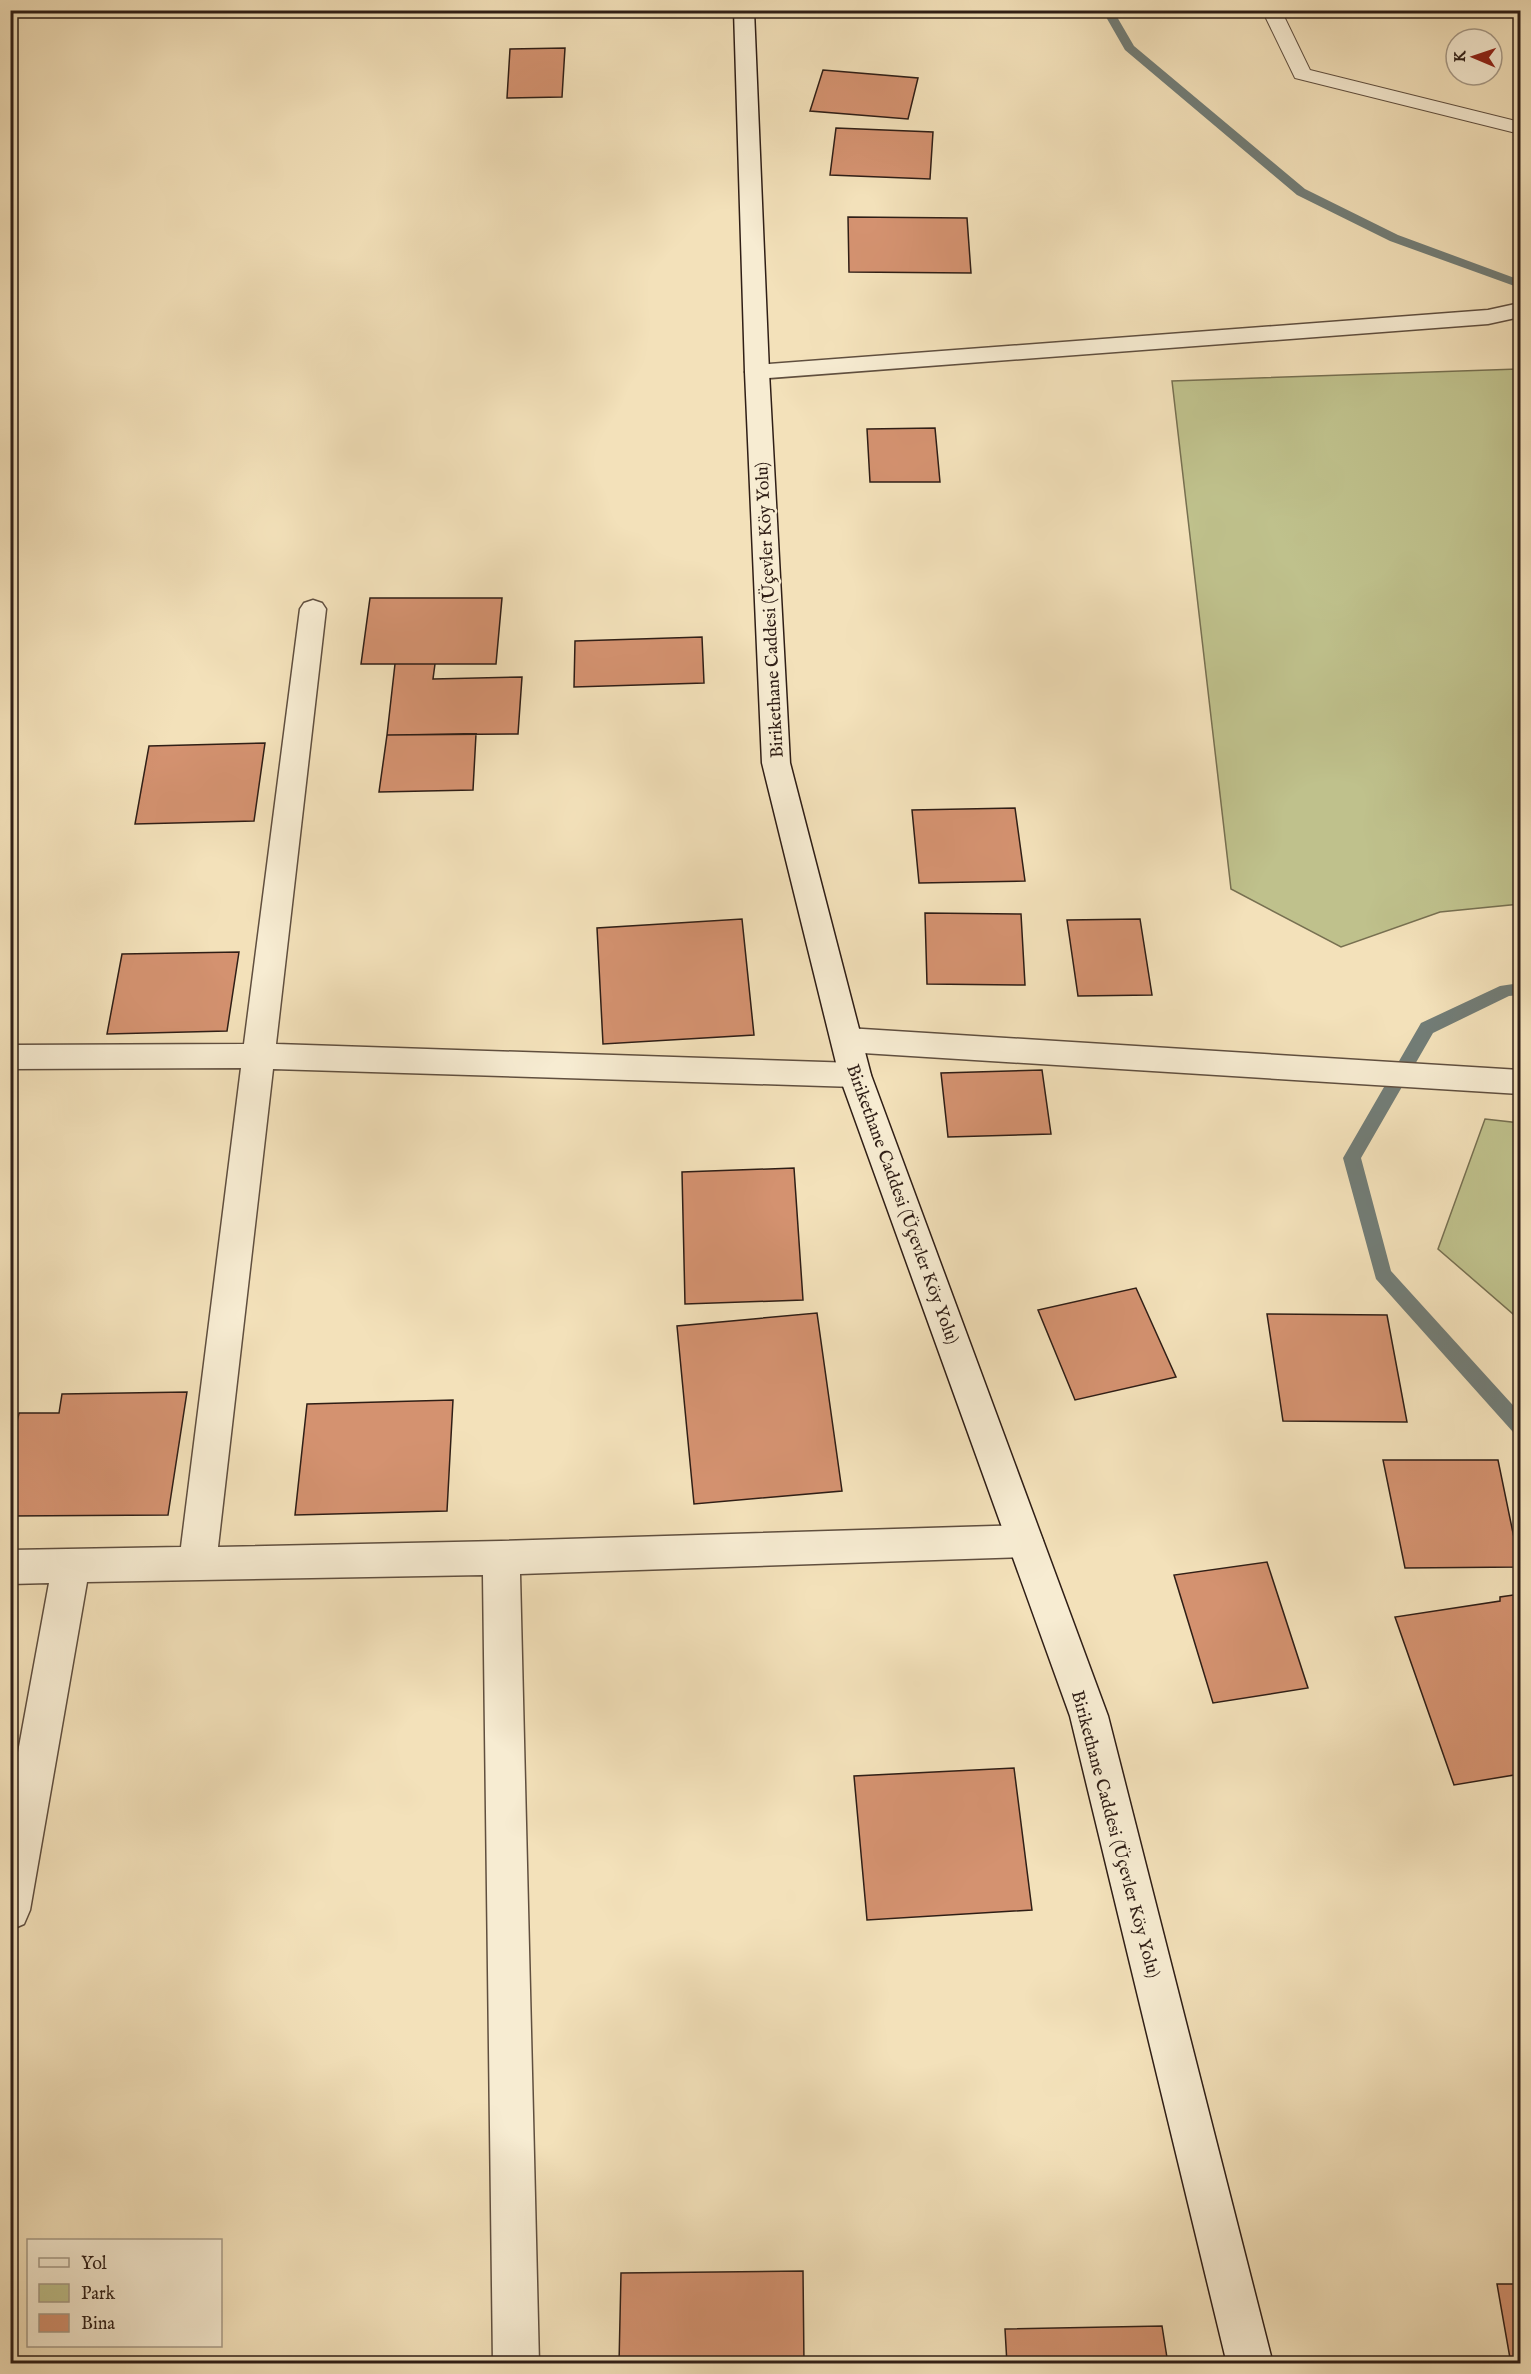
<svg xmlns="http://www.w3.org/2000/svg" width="1531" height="2374" viewBox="0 0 1531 2374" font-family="'IM FELL English',serif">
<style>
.green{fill:#bfc18c;stroke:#777051;stroke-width:1.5}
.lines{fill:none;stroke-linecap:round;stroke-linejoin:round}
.stream{fill:#727d77;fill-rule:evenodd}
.building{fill:#d49270;stroke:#2f1e16;stroke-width:1.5}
.lane-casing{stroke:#604f3f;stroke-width:2}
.street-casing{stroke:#604f3f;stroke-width:3}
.secondary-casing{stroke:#2f1e16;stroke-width:3}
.lane{fill:#f7ecd2;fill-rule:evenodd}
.street{fill:#f7ecd2;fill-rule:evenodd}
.secondary{fill:#f7ecd2;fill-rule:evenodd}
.labels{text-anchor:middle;stroke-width:5;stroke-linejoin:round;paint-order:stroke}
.street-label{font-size:18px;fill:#2f1e16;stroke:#f7ecd2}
</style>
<rect width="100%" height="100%" fill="#f3e1ba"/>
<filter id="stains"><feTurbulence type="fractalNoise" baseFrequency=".00333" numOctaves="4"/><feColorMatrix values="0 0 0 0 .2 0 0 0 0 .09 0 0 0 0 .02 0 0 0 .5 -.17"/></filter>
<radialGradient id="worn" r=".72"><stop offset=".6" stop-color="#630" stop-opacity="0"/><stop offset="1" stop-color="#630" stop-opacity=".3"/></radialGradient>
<path class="green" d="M1518,369l2,4v531l-80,8 -99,35 -110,-58 -59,-508z
M1485,1119l35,4v197l-82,-71z"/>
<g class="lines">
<path class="stream" d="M1102,10h11l21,36 171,143 93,46 122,45v8l-130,-47 -93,-46 -172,-145z
M1520,983v12l-11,1 -76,37 -72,125 30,113 129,142v21l-7,-2 -137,-153 -33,-121 78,-135 79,-37z"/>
</g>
<path class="building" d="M565,48l-3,49 -55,1 3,-49z
M823,70l95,8 -10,41 -98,-8z
M836,128l97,4 -3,47 -100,-4z
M848,217l119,1 4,55 -122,-1z
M935,428l5,54h-70l-3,-53z
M370,598h132l-6,66h-135z
M702,637l2,46 -130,4 1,-46z
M395,664h40l-2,15 89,-2 -4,57 -131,1z
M476,734l-3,56 -94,2 8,-57z
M265,743l-11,78 -119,3 14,-78z
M1015,808l10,73 -106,2 -7,-73z
M925,913l96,1 4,71 -98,-1z
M742,919l12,116 -151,9 -6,-116z
M1140,919l12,76 -74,1 -11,-76z
M239,952l-12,79 -120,3 15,-80z
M1042,1070l9,64 -103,3 -7,-64z
M794,1168l9,132 -118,4 -3,-132z
M1136,1288l40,89 -101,23 -37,-90z
M817,1313l25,178 -148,13 -17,-178z
M1267,1314l120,1 20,107 -124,-1z
M187,1392l-19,123 -158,1v-63l9,-40h40l3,-19z
M453,1400l-6,111 -152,4 12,-111z
M1383,1460h115l22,107 -115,1z
M1267,1562l41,126 -95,15 -39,-128z
M1520,1594v180l-66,11 -59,-168 105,-16v-4z
M1014,1768l18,142 -165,10 -13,-144z
M803,2271l1,93h-185l2,-91z
M1497,2284h23v80h-9z
M1162,2326l6,38h-161l-2,-35z"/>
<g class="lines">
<defs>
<path id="lane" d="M1262,10h19l29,60 210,52v12l-225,-56z"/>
<path id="street" d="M1520,303v14l-32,7 -731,55 -9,-2 -3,-5 3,-5 9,-2 731,-55z
M313,600l9,3 4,6 -50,435 579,19 11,3 5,9 -5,9 -11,3 -582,-18 -55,478 283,-6 524,-16 13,4 5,12 -5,12 -13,4 -505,17 19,790h-46l-10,-789 -396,7 -57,328 -6,14 -14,6v-134l39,-213 -39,1v-34l171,-3 60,-479 -231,1v-24l234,-1 56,-435 4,-6z
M847,1028l673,42v24l-673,-42 -11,-4 -5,-8 5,-8z"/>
<path id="secondary" d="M734,10h20l15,362 21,391 81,312 237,641 165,648h-46l-157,-648 -231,-641 -77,-312 -17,-391z"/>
</defs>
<use href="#lane" class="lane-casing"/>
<use href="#street" class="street-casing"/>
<use href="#secondary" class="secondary-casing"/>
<use href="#lane" class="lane"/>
<use href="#street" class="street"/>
<use href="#secondary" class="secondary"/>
</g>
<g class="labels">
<g class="street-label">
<text transform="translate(769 610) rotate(-93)" y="6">Birikethane Caddesi (Üçevler Köy Yolu)</text>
<text transform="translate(903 1204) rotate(70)" y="6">Birikethane Caddesi (Üçevler Köy Yolu)</text>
<text transform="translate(1116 1834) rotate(75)" y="6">Birikethane Caddesi (Üçevler Köy Yolu)</text>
</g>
</g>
<rect width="1531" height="2374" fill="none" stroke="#f3e1ba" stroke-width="36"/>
<rect x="12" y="12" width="1507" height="2350" fill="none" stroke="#2f1e16" stroke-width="3"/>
<rect x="18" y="18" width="1495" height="2338" fill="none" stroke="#2f1e16" stroke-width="1.5"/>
<rect x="27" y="2239" width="195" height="108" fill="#f7ecd2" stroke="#a79a87" stroke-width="1.5"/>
<rect x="39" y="2258" width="30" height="9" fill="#f7ecd2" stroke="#a79a87" stroke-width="1.5"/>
<text x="81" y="2269" font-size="18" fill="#2f1e16">Yol</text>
<rect x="39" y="2284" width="30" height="18" fill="#bfc18c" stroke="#a79a87" stroke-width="1.5"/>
<text x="81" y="2299" font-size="18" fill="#2f1e16">Park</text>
<rect x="39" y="2314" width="30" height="18" fill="#d49270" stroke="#a79a87" stroke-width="1.5"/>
<text x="81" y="2329" font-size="18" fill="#2f1e16">Bina</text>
<g transform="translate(1474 57) rotate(272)"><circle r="28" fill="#f7ecd2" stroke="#a79a87" stroke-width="1.5"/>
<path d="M0-4.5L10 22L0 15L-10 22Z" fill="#8f2418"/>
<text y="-9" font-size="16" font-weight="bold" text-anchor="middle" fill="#2f1e16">K</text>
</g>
<rect width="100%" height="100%" filter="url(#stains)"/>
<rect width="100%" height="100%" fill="url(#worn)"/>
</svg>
